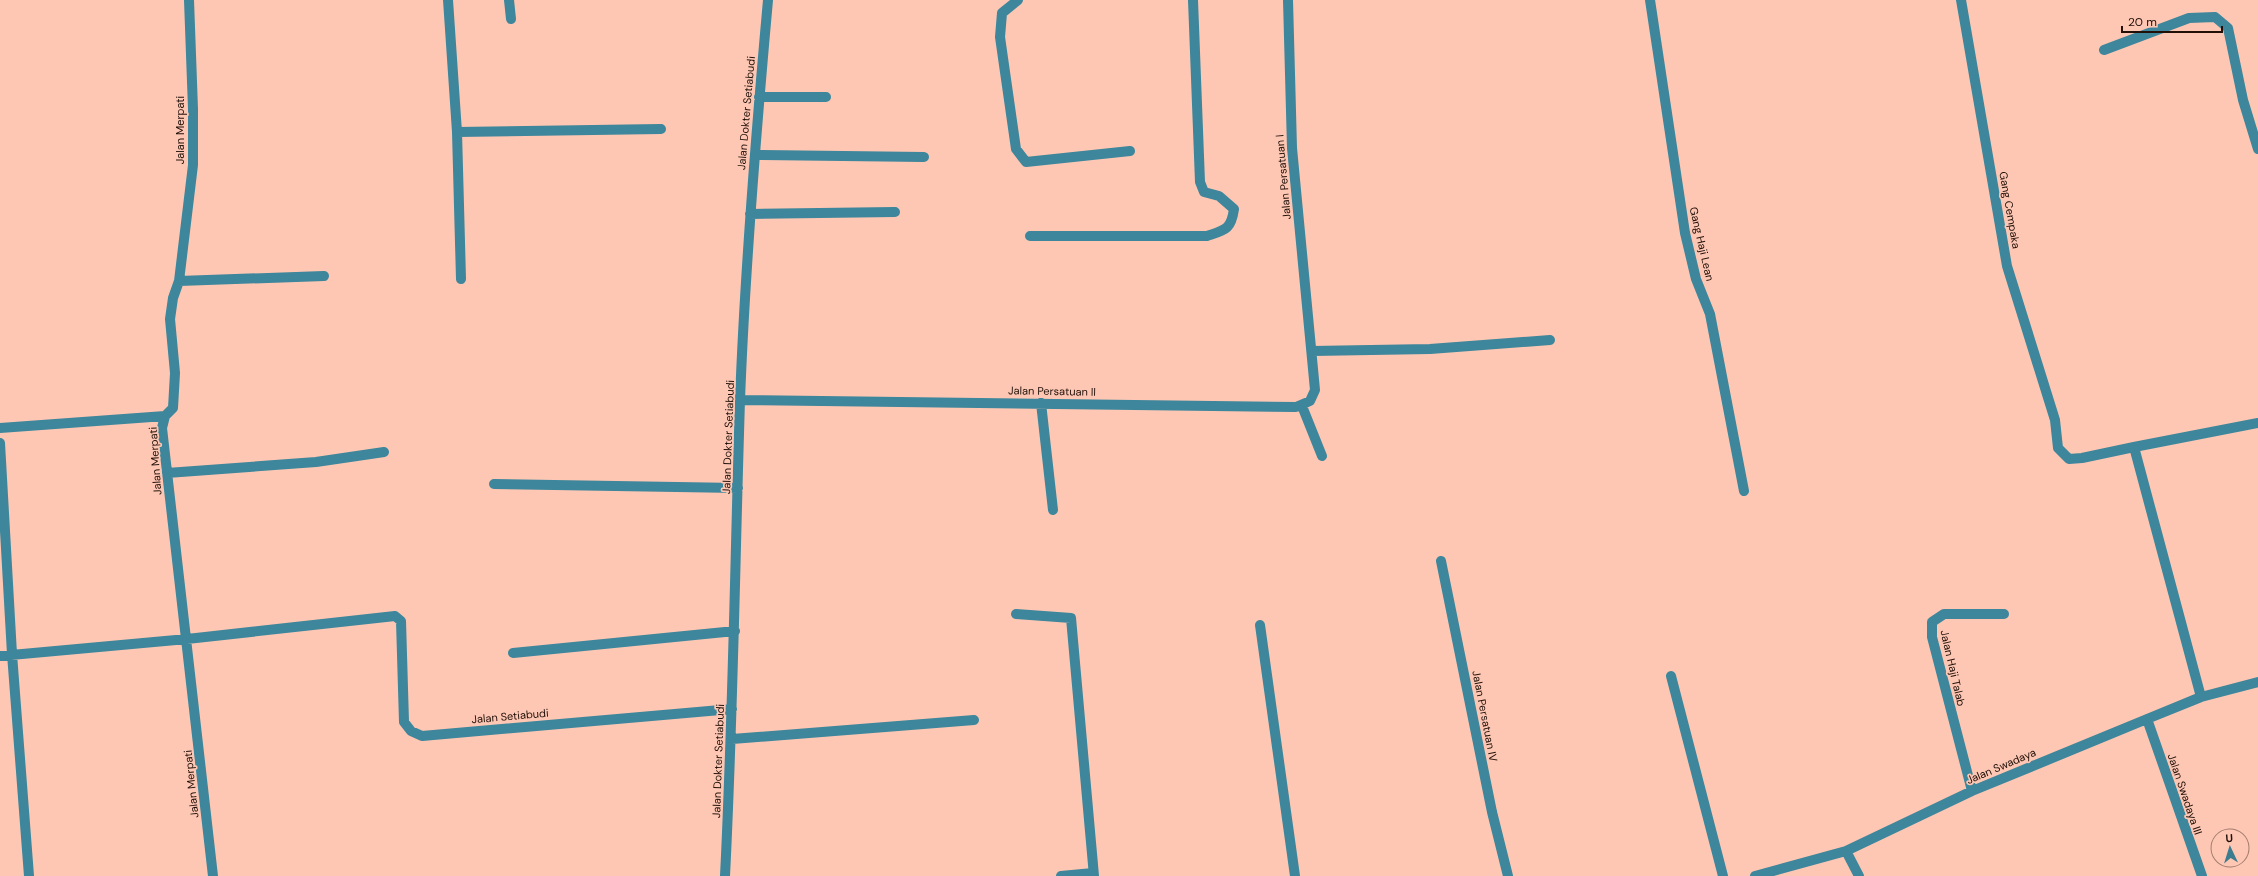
<svg xmlns="http://www.w3.org/2000/svg" width="2258" height="876" viewBox="0 0 2258 876" font-family="'DM Sans',sans-serif">
<style>
.lines{fill:none;stroke-linecap:round;stroke-linejoin:round}
.minor{stroke:#3d869b;stroke-width:10}
.labels{text-anchor:middle;stroke-width:3.5;stroke-linejoin:round;paint-order:stroke}
.street-label{font-size:11px;fill:#210f08;stroke:#fdc7b4}
</style>
<rect width="100%" height="100%" fill="#fdc7b4"/>
<g class="lines">
<path class="minor" d="M189,0l4,109v56l-14,116 -6,17 -3,21 5,54 -2,35 -8,8 -3,12 51,448
M448,0l9,132 4,147
M509,0l2,19
M1018,0l-16,13 -2,24 16,112 10,13 104,-11
M1650,0l35,233 11,46 14,35 34,177
M1961,0l46,266 48,154 3,28 11,11 13,-1 52,-11 124,-24
M2104,50l85,-32 26,-1 13,11 15,72 15,49
M759,97h67
M457,132l204,-3
M755,155l169,2
M750,214l145,-2
M1030,236h177c18,-6 24,-6 27,-27l-15,-13 -15,-4 -4,-10 -7,-182
M179,281l145,-5
M1312,351l118,-2 120,-9
M740,400l556,7 14,-6 5,-11 -23,-242 -4,-148
M1041,403l12,107
M1302,406l20,50
M0,428l165,-12
M0,443l12,211 17,222
M2134,447l67,250
M167,473l149,-11 68,-10
M494,484l244,4
M1441,561l51,251 16,64
M1016,614l55,4 23,258
M1260,625l35,251
M513,653l222,-22
M0,656l187,-17 208,-23 6,5 3,101 7,9 11,5 310,-27
M1671,676l52,200
M2147,719l55,157
M732,739l242,-19
M1972,791l-40,-154v-15l12,-8h60
M1846,851l13,25
M725,876c8,-159 10,-317 15,-476 5,-133 16,-267 28,-400
M1061,876l32,-3
M1755,876l91,-25 126,-60 175,-72 54,-22 57,-15"/>
</g>
<g class="labels">
<g class="street-label">
<text transform="translate(746 113) rotate(-85)" y="4">Jalan Dokter Setiabudi</text>
<text transform="translate(180 130) rotate(-90)" y="4">Jalan Merpati</text>
<text transform="translate(1283 177) rotate(-95)" y="4">Jalan Persatuan I</text>
<text transform="translate(2010 210) rotate(80)" y="4">Gang Cempaka</text>
<text transform="translate(1702 244) rotate(77)" y="4">Gang Haji Lean</text>
<text transform="translate(1052 391) rotate(1)" y="4">Jalan Persatuan II</text>
<text transform="translate(728 437) rotate(-88)" y="4">Jalan Dokter Setiabudi</text>
<text transform="translate(155 461) rotate(-94)" y="4">Jalan Merpati</text>
<text transform="translate(1953 668) rotate(77)" y="4">Jalan Haji Talab</text>
<text transform="translate(510 716) rotate(-5)" y="4">Jalan Setiabudi</text>
<text transform="translate(1485 716) rotate(79)" y="4">Jalan Persatuan IV</text>
<text transform="translate(718 761) rotate(-88)" y="4">Jalan Dokter Setiabudi</text>
<text transform="translate(2001 766) rotate(-23)" y="4">Jalan Swadaya</text>
<text transform="translate(191 784) rotate(-96)" y="4">Jalan Merpati</text>
<text transform="translate(2185 794) rotate(71)" y="4">Jalan Swadaya III</text>
</g>
</g>
<g transform="translate(2230 848) rotate(356)"><circle r="19" fill="#fdc7b4" stroke="#a57d6f"/>
<path d="M0-3L7 15L0 10L-7 15Z" fill="#3b7c8f"/>
<text y="-6" font-size="11" font-weight="bold" text-anchor="middle" fill="#210f08">U</text>
</g>
<path d="M2122 26v6h100v-6" fill="none" stroke="#210f08" stroke-width="2"/>
<text x="2128" y="26" font-size="12" fill="#210f08" stroke="#fdc7b4" stroke-width="3" paint-order="stroke">20 m</text>
</svg>
